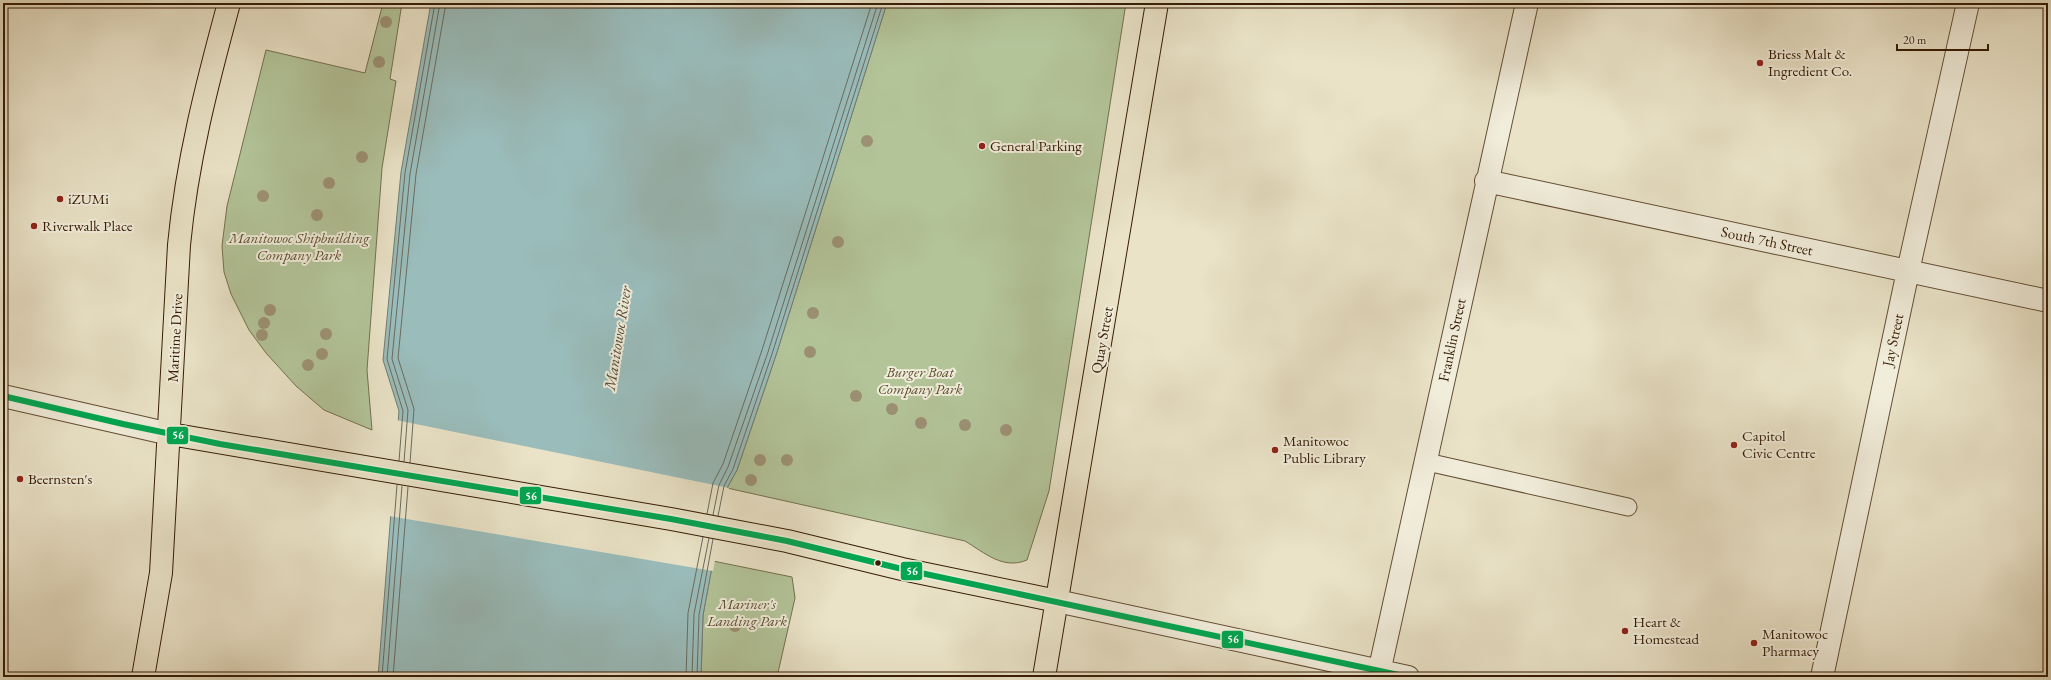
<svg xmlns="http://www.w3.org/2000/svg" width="2051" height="680" viewBox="0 0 2051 680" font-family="'EB Garamond',serif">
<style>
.green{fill:#b3c499;stroke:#74704e}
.water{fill:#9abdbc;stroke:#727d72}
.pier{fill:#eae3c8}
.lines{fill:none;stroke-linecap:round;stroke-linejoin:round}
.shore{stroke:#686c60;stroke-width:1}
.lane-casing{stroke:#634e34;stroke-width:19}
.street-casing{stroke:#634e34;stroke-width:24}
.primary-casing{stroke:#361c03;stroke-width:24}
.lane{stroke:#f1eddb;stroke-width:17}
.street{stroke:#f1eddb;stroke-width:22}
.primary{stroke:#eae3c8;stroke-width:22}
.bus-1-casing{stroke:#f1eddb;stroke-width:9}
.bus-1{stroke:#00a651;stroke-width:6}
.tree{fill:#9c9174}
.poi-dot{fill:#8f2418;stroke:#f1eddb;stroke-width:1.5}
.bus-dot{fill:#361c03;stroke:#f1eddb;stroke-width:1.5}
.labels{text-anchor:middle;stroke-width:4;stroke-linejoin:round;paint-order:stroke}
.poi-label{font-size:15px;fill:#361c03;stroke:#f1eddb;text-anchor:start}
.park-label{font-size:15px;font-style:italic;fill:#5c4e30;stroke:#f1eddb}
.street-label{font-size:15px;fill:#361c03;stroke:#f1eddb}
.water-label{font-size:16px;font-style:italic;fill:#544c3a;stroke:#f1eddb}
.line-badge{stroke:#f1eddb;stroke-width:1.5}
.badge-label{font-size:11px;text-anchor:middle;font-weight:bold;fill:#fff}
</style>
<rect width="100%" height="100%" fill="#eae3c8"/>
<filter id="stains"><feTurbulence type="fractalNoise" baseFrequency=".005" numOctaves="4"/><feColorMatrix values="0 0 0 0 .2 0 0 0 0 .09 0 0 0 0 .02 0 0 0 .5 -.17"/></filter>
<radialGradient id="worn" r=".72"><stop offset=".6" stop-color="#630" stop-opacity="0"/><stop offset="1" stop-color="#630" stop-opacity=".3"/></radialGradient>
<path class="green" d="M383,3h19l-12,76 6,2 -14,87 -15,202 5,60 -48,-20 -28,-24 -30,-33 -17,-23 -18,-36 -7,-22 -2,-26 5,-40 39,-156 99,23z
M887,3h239l-77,488 -22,69c-24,10 -42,-7 -62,-19l-238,-53 10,-18 39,-115z
M713,561l79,16 3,21 -18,79h-76l2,-62z"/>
<path class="water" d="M431,3h456l-111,352 -39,115 -10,18 -24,127 -2,62h-323l21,-266 -16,-51 18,-188z"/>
<path class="pier" d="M396,420l333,68 -16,83 -324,-55z"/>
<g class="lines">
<path class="shore" d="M399,461l4,-50 -16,-52 18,-186 30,-170
M404,462l4,-52 -16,-51 18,-185 30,-171
M410,463l4,-54 -16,-51 18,-184 30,-171
M707,514l6,-31 10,-19 39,-114 110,-347
M713,515l6,-30 9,-18 40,-115 110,-349
M718,516l6,-30 9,-17 39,-115 111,-351
M382,677l15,-192
M387,677l15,-191
M393,677l15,-190
M686,677l2,-64 15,-76
M692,677l2,-63 15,-76
M697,677l2,-62 14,-76"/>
<defs>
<path id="lane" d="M1427,462l201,45"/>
<path id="street" d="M1486,181l562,120
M3,396l167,38
M1057,601l351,76
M1378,677l149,-674
M1822,677l86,-406 60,-268"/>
<path id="primary" d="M170,434l501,85 116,22 115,28 155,32
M143,677l18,-104 18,-328c8,-84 28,-161 50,-242
M1044,677l113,-674"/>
</defs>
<use href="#lane" class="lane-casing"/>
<use href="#street" class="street-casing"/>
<use href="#primary" class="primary-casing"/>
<use href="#lane" class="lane"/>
<use href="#street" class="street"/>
<use href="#primary" class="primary"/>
<defs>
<path id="bus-1" d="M3,396l120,28 97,20 451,75 116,22 115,28 506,108"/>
</defs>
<use href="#bus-1" class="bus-1-casing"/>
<use href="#bus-1" class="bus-1"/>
</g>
<g class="tree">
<circle cx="386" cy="22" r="6"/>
<circle cx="379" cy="62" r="6"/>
<circle cx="867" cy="141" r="6"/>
<circle cx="362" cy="157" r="6"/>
<circle cx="329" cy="183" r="6"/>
<circle cx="263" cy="196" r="6"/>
<circle cx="317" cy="215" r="6"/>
<circle cx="838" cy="242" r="6"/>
<circle cx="270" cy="310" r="6"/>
<circle cx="813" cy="313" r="6"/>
<circle cx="264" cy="323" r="6"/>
<circle cx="326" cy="334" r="6"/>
<circle cx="262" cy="335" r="6"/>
<circle cx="810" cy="352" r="6"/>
<circle cx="322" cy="354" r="6"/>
<circle cx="308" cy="365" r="6"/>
<circle cx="856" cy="396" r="6"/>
<circle cx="892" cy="409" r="6"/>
<circle cx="921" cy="423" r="6"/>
<circle cx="965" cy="425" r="6"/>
<circle cx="1006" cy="430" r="6"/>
<circle cx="760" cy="460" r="6"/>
<circle cx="787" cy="460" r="6"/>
<circle cx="751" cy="480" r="6"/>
<circle cx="735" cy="626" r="6"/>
</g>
<g class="poi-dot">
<circle cx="1760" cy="63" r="4"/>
<circle cx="982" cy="146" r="4"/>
<circle cx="60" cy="199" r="4"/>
<circle cx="34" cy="226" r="4"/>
<circle cx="1734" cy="445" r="4"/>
<circle cx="1275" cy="450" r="4"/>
<circle cx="20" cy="479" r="4"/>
<circle cx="1625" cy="631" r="4"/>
<circle cx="1754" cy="643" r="4"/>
</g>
<circle class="bus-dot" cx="878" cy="563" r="3.5"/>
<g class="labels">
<g class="poi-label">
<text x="1768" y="59">Briess Malt &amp;<tspan x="1768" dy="17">Ingredient Co.</tspan></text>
<text x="990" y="151">General Parking</text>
<text x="68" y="204">iZUMi</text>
<text x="42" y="231">Riverwalk Place</text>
<text x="1742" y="441">Capitol<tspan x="1742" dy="17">Civic Centre</tspan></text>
<text x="1283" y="446">Manitowoc<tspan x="1283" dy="17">Public Library</tspan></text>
<text x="28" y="484">Beernsten's</text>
<text x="1633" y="627">Heart &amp;<tspan x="1633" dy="17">Homestead</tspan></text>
<text x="1762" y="639">Manitowoc<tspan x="1762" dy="17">Pharmacy</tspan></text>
</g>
<g class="park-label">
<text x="299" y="243">Manitowoc Shipbuilding<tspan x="299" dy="17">Company Park</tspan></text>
<text x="920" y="377">Burger Boat<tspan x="920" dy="17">Company Park</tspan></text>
<text x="747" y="609">Mariner's<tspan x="747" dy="17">Landing Park</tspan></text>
</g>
<g class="street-label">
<text transform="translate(1767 241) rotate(12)" y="5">South 7th Street</text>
<text transform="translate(175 338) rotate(-87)" y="5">Maritime Drive</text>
<text transform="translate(1102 340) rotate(-80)" y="5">Quay Street</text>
<text transform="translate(1452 340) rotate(-78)" y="5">Franklin Street</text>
<text transform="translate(1893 340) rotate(-78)" y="5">Jay Street</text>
</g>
<g class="water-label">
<text transform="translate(617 338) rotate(-81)" y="6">Manitowoc River</text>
</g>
</g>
<g class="line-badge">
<rect x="166" y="426" width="23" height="19" rx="4" fill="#00a651"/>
<rect x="519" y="486" width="23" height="19" rx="4" fill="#00a651"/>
<rect x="900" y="561" width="23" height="20" rx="4" fill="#00a651"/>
<rect x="1221" y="630" width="23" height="19" rx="4" fill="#00a651"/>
</g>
<g class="badge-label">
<text x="178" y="439">56</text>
<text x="531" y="500">56</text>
<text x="912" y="575">56</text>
<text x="1233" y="643">56</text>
</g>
<rect width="2051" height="680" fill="none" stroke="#eae3c8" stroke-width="16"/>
<rect x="4" y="4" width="2043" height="672" fill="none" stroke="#361c03" stroke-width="2"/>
<rect x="8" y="8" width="2035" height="664" fill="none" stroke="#361c03"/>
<path d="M1897 44v6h91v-6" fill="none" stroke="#361c03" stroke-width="2"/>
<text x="1903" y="44" font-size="12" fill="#361c03" stroke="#f1eddb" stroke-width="3" paint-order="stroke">20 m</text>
<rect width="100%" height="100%" filter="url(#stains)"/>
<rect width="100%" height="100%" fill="url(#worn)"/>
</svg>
